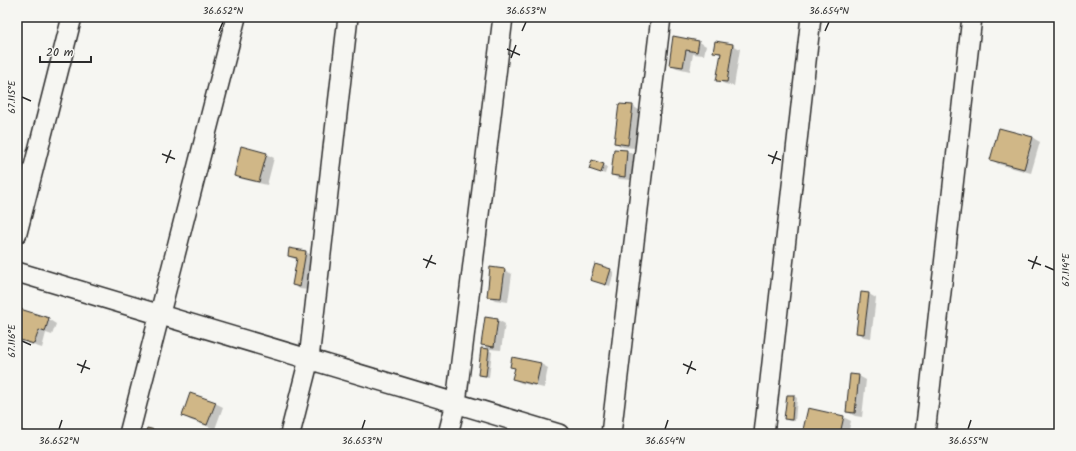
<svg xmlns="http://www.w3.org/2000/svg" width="1076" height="451" viewBox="0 0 1076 451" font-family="Kalam,sans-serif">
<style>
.shadow{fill:#0003}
.building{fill:#d0b787;stroke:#2b2b2b}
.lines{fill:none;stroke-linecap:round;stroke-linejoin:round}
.minor-casing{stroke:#2b2b2b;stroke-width:22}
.minor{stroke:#f6f6f2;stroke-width:19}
.ticks{fill:none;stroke:#2b2b2b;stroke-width:1.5}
.neatline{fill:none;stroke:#2b2b2b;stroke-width:1.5}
.ticks-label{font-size:10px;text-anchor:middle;fill:#2b2b2b}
</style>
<rect width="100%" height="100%" fill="#f6f6f2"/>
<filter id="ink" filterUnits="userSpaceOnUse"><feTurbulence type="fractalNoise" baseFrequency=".025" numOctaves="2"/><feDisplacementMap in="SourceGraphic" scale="8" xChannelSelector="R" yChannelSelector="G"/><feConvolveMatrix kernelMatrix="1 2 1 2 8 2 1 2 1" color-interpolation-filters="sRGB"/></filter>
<g filter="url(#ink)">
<path class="shadow" d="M674,37l24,4 8,5 -2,9 -11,-1 -3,17 -13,-3 -7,-4z
M716,42l17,3 7,4 -6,37 -9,-2 -8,-4 4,-25 -7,-4z
M633,106l7,5 -5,37 -12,-1 -8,-4z
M1033,138l7,4 -9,31 -33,-9 -7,-5z
M614,150l13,1 7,4 -2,25 -13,-1 -7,-4z
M266,154l8,4 -7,27 -25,-6 -7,-4z
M604,165l3,2 -2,7 -12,-4z
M290,249l16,3 7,4 -5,34 -8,-1 -7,-4 4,-25 -8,-4z
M504,270l8,4 -4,28 -13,-2 -7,-4z
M610,270l4,2 -4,14 -19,-7z
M869,294l7,4 -5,40 -7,-1 -7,-4z
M17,309l31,10 8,5 -4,11 -6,-2 -4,15 -25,-8z
M498,320l7,4 -4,26 -12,-1 -7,-5z
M488,350l4,2 -3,25 -7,-1 -3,-2z
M541,364l7,4 -4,20 -23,-5 -8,-4 3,-10 -5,-3z
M859,376l7,4 -4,37 -7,-1 -8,-4z
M794,396l3,2 -2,23h-6l-3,-2z
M215,403l8,4 -8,22 -25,-9 -7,-5z
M843,417l8,4 -3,13h-45z"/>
<path class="building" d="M673,36l26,5 -2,11 -11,-2 -3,17 -14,-2z
M715,41l18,3 -6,38 -11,-1 5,-28 -8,-1z
M619,104l14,1 -5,40 -14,-2z
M999,128l34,9 -9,32 -34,-9z
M241,146l26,7 -8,29 -25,-6z
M614,149l13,1 -2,27 -14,-2z
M592,160l12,4 -3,9 -12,-4z
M289,248l17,3 -6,36 -8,-2 5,-27 -9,-2z
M595,264l16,5 -5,16 -16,-5z
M490,267l15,2 -4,29 -14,-1z
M861,292l8,1 -5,41 -8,-1z
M17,308l32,10 -4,14 -6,-2 -5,14 -17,-5z
M485,317l13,2 -4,28 -13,-2z
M481,348l8,1 -3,27 -8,-1z
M512,357l29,6 -5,22 -24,-6 3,-11 -5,-1z
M850,374l9,1 -4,38 -9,-1z
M190,393l26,9 -9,23 -25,-9z
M787,395h7l-2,25 -8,-1z
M808,408l36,8 -4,18h-38z
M147,428l8,2 -1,4h-9z
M17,429l14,5h-14z"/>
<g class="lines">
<defs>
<path id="minor" d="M17,233l55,-216
M17,272l542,162
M129,434l107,-417
M290,434l19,-75 39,-342
M448,434l8,-31 47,-386
M611,434l50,-417
M764,434l47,-417
M925,434l47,-417"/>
</defs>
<use href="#minor" class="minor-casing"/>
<use href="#minor" class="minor"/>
</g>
</g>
<path class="ticks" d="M219,31l4,-9M522,31l4,-9M825,31l4,-9M507,49l13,6M511,58l5,-13M22,97l9,4M162,154l13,5M768,155l13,5M166,163l5,-13M772,164l5,-13M423,259l13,5M1028,260l13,5M1045,266l9,4M426,268l6,-13M1032,269l5,-13M22,341l9,4M77,364l13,5M683,364l13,6M81,373l5,-13M687,374l5,-13M59,429l3,-9M362,429l3,-9M665,429l3,-9M968,429l3,-9"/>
<rect width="1076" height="451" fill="none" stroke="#f6f6f2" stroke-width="44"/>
<path d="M40 56v6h51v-6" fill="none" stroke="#2b2b2b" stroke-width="2"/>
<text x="46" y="56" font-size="12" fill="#2b2b2b" stroke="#f6f6f2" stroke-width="3" paint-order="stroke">20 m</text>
<rect x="22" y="22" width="1032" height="407" class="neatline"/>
<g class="ticks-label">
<text x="223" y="14">36.652°N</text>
<text x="526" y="14">36.653°N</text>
<text x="829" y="14">36.654°N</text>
<text transform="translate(11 97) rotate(-90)" y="4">67.115°E</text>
<text transform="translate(1065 270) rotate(-90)" y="4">67.114°E</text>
<text transform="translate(11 341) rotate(-90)" y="4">67.116°E</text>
<text x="59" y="444">36.652°N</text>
<text x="362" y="444">36.653°N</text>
<text x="665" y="444">36.654°N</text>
<text x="968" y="444">36.655°N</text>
</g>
</svg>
